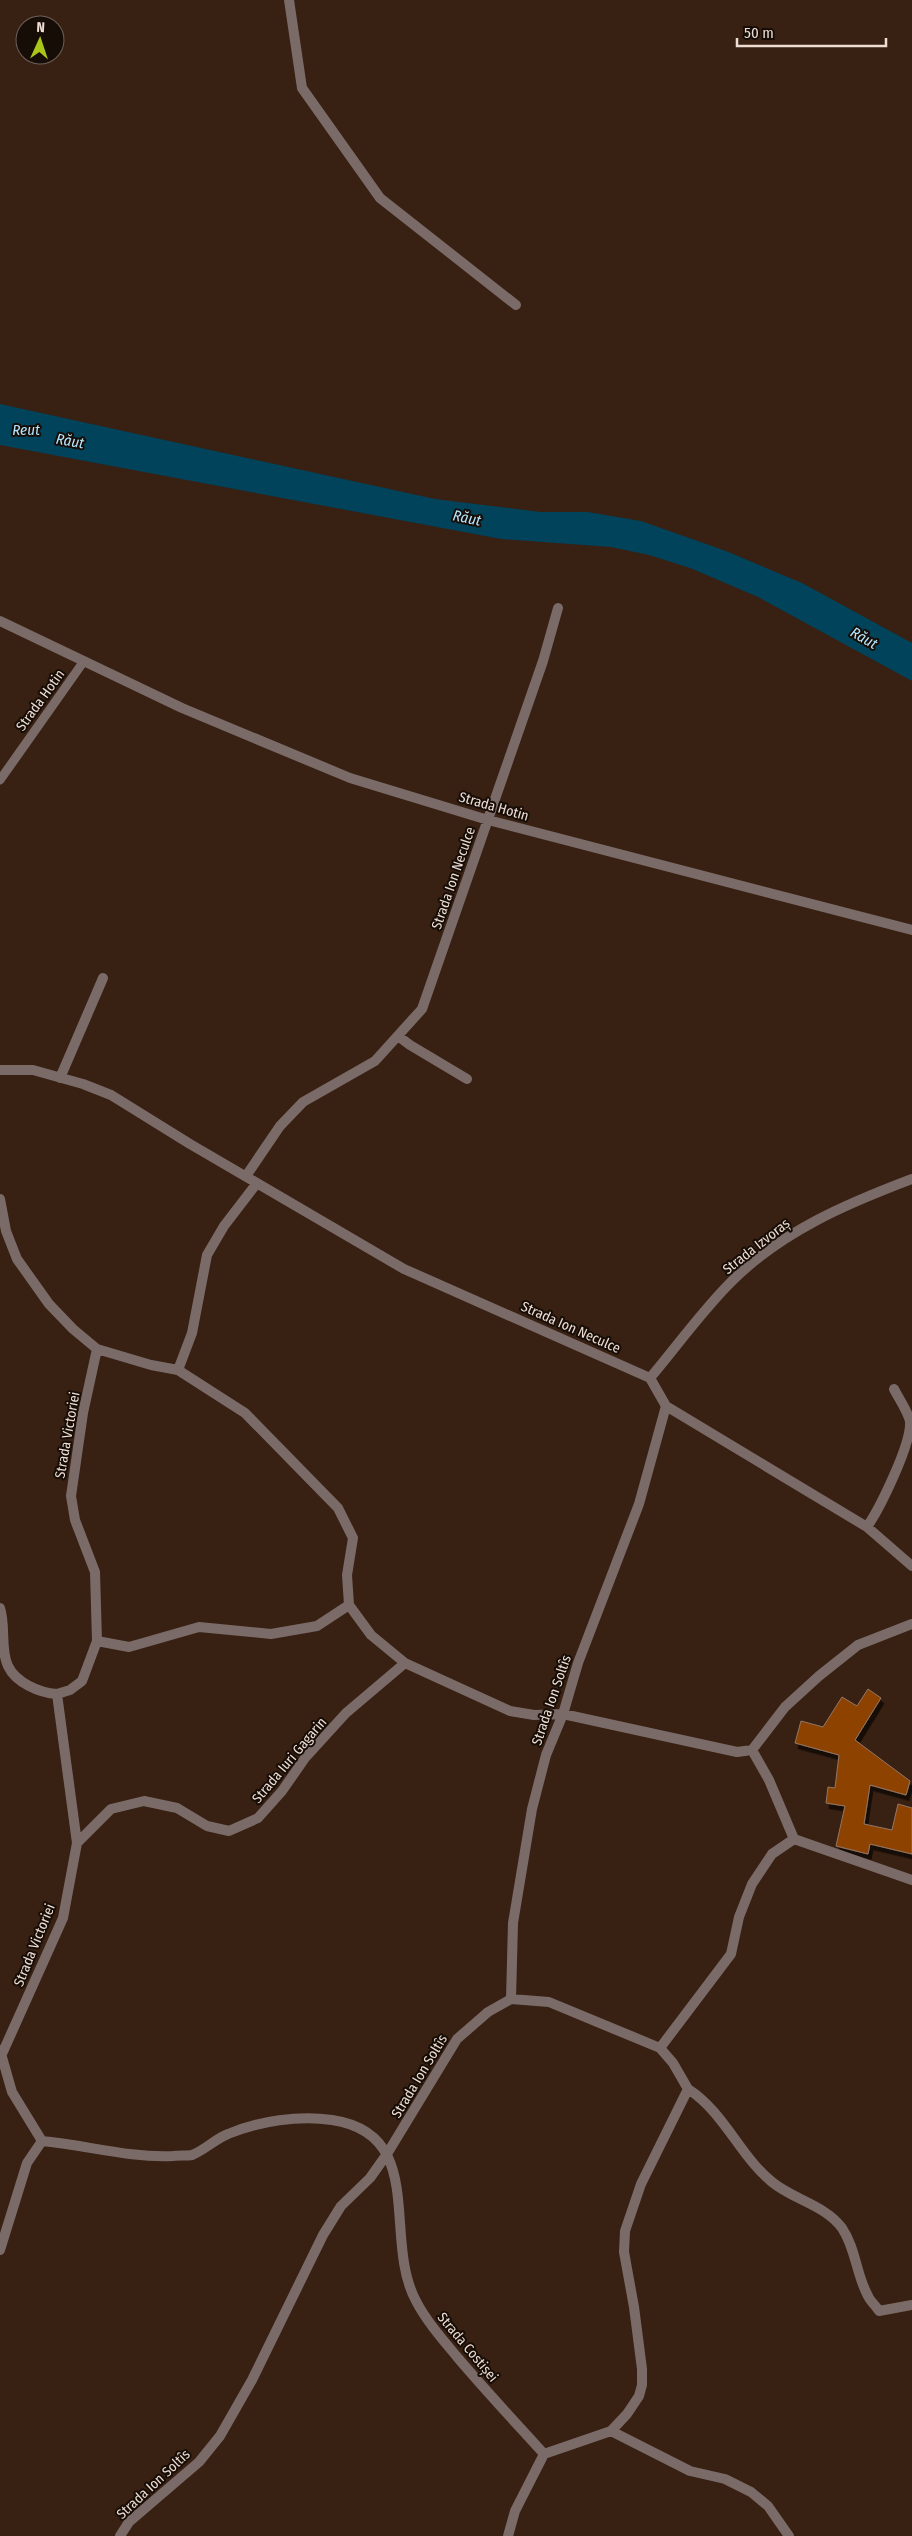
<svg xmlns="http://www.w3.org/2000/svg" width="912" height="2536" viewBox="0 0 912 2536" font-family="'Fira Sans Condensed',sans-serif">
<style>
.water{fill:#00435b}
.building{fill:#8e4300;stroke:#937766;filter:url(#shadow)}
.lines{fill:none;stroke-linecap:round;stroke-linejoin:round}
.lane{stroke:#7a6b69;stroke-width:9}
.street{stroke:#7a6b69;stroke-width:10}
.labels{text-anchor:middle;stroke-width:4;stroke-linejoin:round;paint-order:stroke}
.street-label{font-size:14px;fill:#edddd4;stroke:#170d07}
.water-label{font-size:15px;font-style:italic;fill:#b5e6ff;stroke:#170d07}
</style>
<defs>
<filter id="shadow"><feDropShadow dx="3" dy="5.5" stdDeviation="0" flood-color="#0009"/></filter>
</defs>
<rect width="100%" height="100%" fill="#382012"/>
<path class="water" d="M0,404l435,95 106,13h47l53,9 85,30 76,32 110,60v38l-154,-84 -68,-29 -41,-13 -38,-8 -110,-8 -501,-94z"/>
<path class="building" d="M868,1689l13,9 -26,42 55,41 -4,14 -36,-10 -6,39 28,6 6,-26 14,4v46l-42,-10 -2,10 -32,-8 9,-40 -19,-3 2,-16 7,1 4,-33 -44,-12 6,-22 22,6 19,-30 15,9z"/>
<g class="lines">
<path class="lane" d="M0,780l84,-119"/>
<path class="street" d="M289,0l13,88 78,110 136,107
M0,621l182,87 168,70 138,42 424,110
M398,1036l12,9 57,34
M0,1070h33l50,14 28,11 79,49 214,125 246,109 16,28 201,121 45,39
M60,1078l43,-100
M246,1176l34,-50 23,-24 72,-41 47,-52 121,-348 15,-53
M0,1199l6,32 11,28 32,45 24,25 24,20 54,16 27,5 67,43 93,95 15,30 -6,37 2,30 22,30 34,28 105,48 24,4 29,-1 174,38 15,-2 33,-43 34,-31 39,-31 54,-21
M178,1370l14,-37 15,-78 17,-29 33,-43
M650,1378c27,-32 52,-67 81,-96 51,-51 115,-78 181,-103
M867,1527c13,-19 45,-84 43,-106 -3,-11 -11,-22 -16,-32
M0,1608c6,18 0,41 8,58 8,17 32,27 49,28
M97,1641l32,6 70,-20 72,7 46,-8 32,-21
M752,1750l17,30 25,59 118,41
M77,1843l34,-34 33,-8 33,7 30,18 22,5 29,-13 24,-27 23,-33 41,-45 59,-50
M511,1999l38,3 111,46 13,15 15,26 -47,95 -16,47 -1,21 10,55 8,62v16l-3,11 -12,18 -16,17 -67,23
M660,2048l71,-94 8,-37 13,-33 20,-30 22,-15
M0,2050l12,42 30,49
M2,2054l61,-136 14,-75 -20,-149 13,-4 12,-9 15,-40 -2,-69 -20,-52 -4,-24 12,-83 14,-64
M688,2089c36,23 52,67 84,93 22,18 53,23 70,46 14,21 14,46 26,68 2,5 8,10 11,15l33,-6
M0,2250l27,-87 15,-22c44,4 87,17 131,15 6,-1 14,0 19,-1 13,-5 23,-16 36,-21 31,-13 71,-19 104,-14 96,14 50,118 84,181 11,21 27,39 42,57 28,33 57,64 86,96l-29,57 -7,25
M611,2431l79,40 35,8 26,13 17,14 21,30
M120,2536l9,-14 70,-60 21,-26 32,-56 71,-145 18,-29 29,-28 17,-24 70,-115 31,-27 23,-13 2,-76 19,-114 14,-54 17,-41 15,-51 61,-159 27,-98"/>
</g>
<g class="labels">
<g class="street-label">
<text transform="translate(40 700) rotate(-54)" y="5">Strada Hotin</text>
<text transform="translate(494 806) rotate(16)" y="5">Strada Hotin</text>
<text transform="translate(453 878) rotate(-71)" y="5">Strada Ion Neculce</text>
<text transform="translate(756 1246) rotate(-38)" y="5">Strada Izvoraș</text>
<text transform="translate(571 1327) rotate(24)" y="5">Strada Ion Neculce</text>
<text transform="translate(67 1435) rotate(-80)" y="5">Strada Victoriei</text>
<text transform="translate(551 1700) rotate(-71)" y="5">Strada Ion Soltîs</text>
<text transform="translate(289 1760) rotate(-50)" y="5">Strada Iuri Gagarin</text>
<text transform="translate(34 1945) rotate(-68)" y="5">Strada Victoriei</text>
<text transform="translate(419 2076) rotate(-59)" y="5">Strada Ion Soltîs</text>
<text transform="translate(468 2347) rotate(50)" y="5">Strada Costișei</text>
<text transform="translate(153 2484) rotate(-43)" y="5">Strada Ion Soltîs</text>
</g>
<g class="water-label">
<text x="26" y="435">Reut</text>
<text transform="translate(70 441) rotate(10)" y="5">Răut</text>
<text transform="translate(467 518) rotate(12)" y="5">Răut</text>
<text transform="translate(864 638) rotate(30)" y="5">Răut</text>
</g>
</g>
<g transform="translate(40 40) rotate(3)"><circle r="24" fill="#170d07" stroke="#6d6059"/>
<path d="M0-4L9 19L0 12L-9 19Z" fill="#aac719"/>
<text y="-8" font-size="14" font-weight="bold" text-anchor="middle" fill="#edddd4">N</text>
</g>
<path d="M737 38v8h149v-8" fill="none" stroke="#edddd4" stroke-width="2.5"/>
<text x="744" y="38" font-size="15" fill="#edddd4" stroke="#170d07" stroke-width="4" paint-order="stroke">50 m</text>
</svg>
